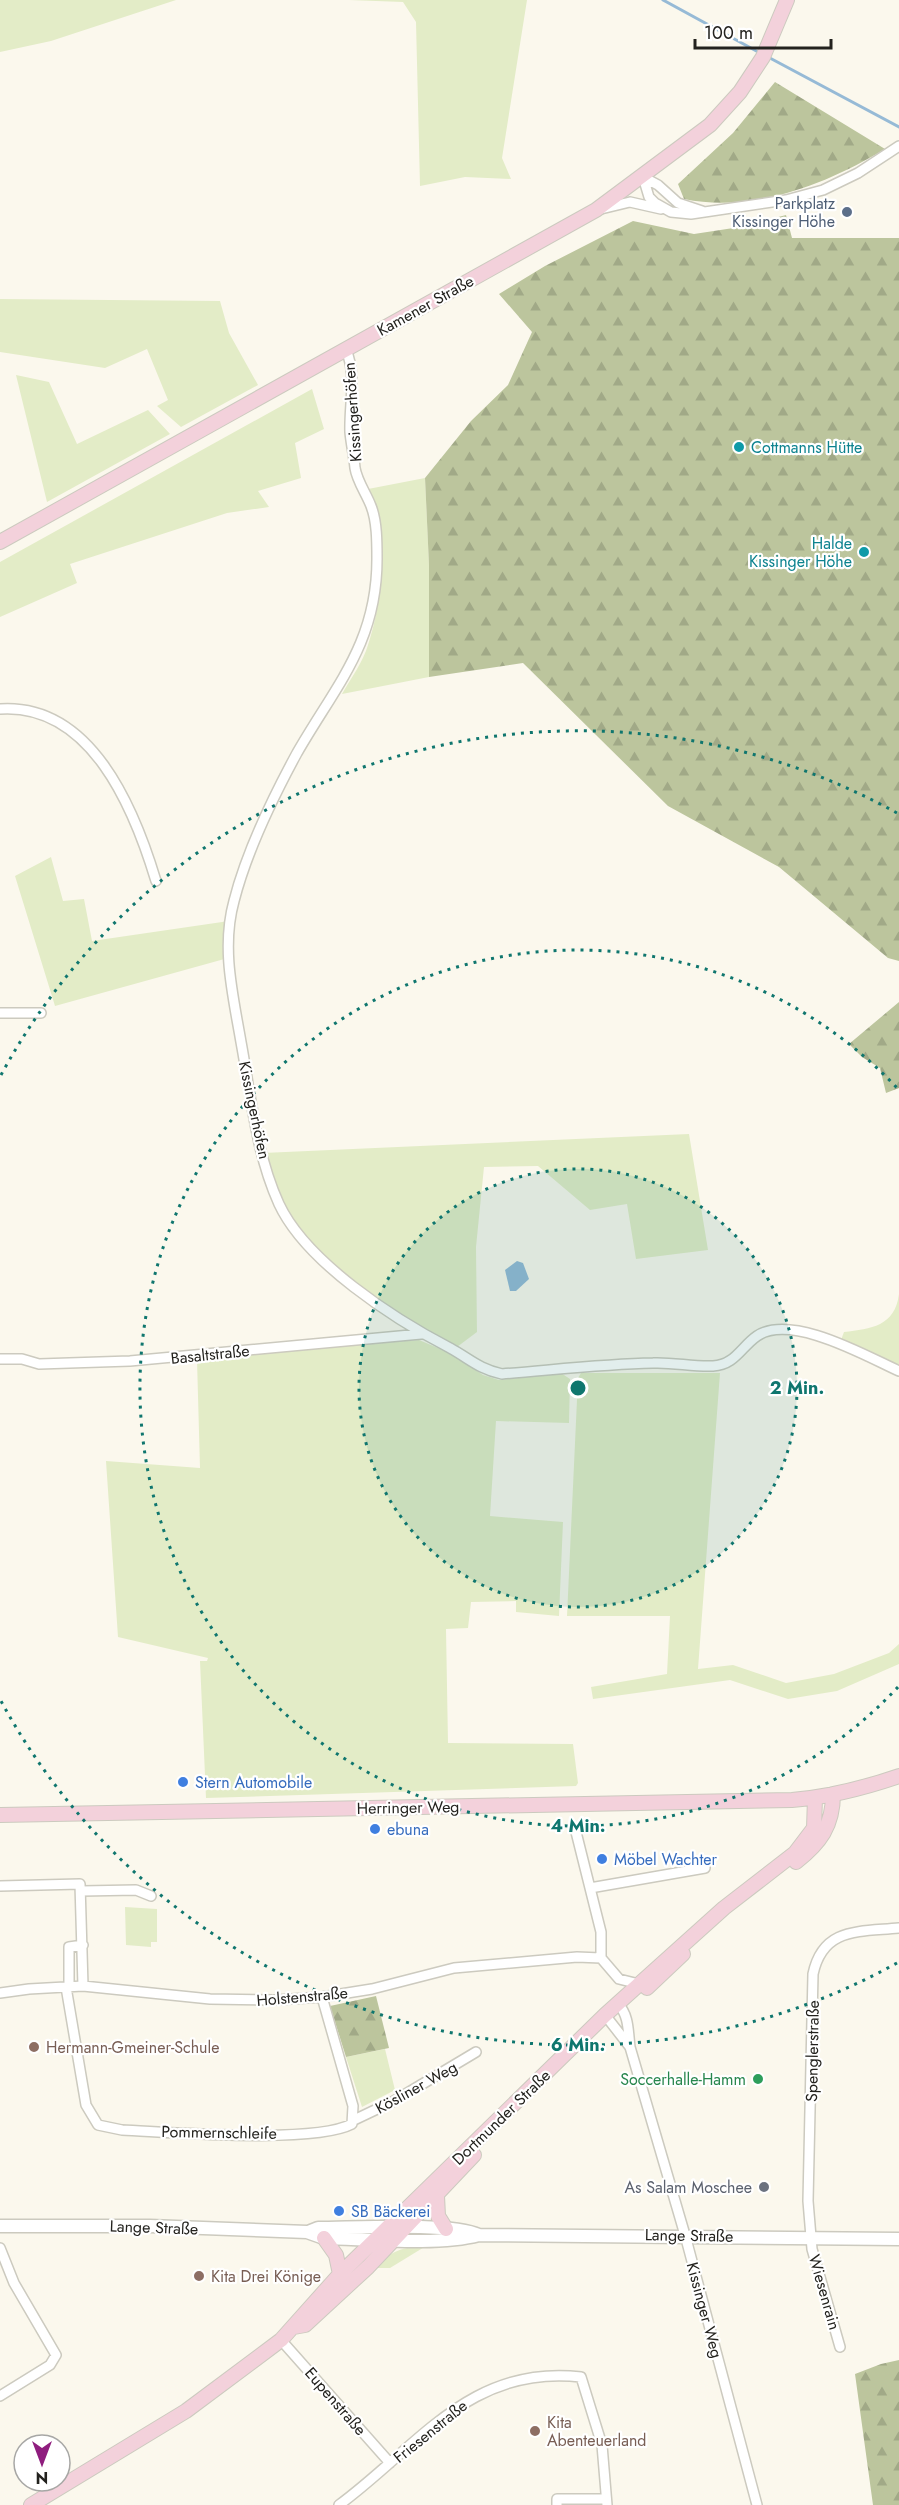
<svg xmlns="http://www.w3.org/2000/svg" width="899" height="2505" viewBox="0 0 899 2505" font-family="Jost,sans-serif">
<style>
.green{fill:#e3ecc7}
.forest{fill:url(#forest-firs)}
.water{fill:#96bad6}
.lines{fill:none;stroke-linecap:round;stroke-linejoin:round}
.stream{stroke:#96bad6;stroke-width:3}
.minor-casing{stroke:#cccabf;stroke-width:12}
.tertiary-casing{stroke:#cccabf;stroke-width:15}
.secondary-casing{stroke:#cccabf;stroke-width:16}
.minor{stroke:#fff;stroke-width:9}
.tertiary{stroke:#fff;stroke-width:12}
.secondary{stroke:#f3d1db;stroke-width:14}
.ring{fill:none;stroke:#0f766e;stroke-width:3;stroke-dasharray:3 6}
.service-dot{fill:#5c6f8a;stroke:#fff;stroke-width:2}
.culture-dot{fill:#0f9aa8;stroke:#fff;stroke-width:2}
.shop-dot{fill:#3f7fe0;stroke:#fff;stroke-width:2}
.education-dot{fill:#8d6e63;stroke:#fff;stroke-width:2}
.leisure-dot{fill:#2e9e5b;stroke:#fff;stroke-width:2}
.worship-dot{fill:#6b7280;stroke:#fff;stroke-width:2}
.labels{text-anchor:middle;stroke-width:4.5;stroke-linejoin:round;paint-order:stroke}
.service-label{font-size:16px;fill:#4e5e75;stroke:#fff;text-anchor:end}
.street-label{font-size:16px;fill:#23221e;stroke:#fff}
.culture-label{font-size:16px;fill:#0d838f;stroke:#fff;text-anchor:start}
.shop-label{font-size:16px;fill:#366cbe;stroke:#fff;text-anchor:start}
.education-label{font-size:16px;fill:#785e54;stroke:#fff;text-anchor:start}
.leisure-label{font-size:16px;fill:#27864d;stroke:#fff;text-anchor:end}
.worship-label{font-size:16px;fill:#5b616d;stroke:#fff;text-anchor:end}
.centre{fill:#0f766e;stroke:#fff;stroke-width:3}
.ring-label{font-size:18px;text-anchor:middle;font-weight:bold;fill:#0f766e;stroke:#fff;stroke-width:4.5;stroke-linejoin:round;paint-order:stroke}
</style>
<defs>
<pattern id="forest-firs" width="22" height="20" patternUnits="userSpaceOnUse" patternTransform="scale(1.5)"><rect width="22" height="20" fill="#bcc59d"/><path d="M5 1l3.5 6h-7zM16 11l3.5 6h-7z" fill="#a1a987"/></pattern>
</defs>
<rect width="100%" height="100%" fill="#fbf8ed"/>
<path class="green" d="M0,0h176l-125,41 -51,11z
M349,0h178l-25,158 9,21 -46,-2 -45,9 -4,-164 -13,-20z
M0,299l220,2 9,32 29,52 -77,42 -24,-21 11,-6 -21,-51 -42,19 -105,-16z
M16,375l33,7 28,62 71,-34 22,24 -123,68z
M312,389l12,40 -29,14 6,35 -43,13 11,16 -42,6 -157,51 7,19 -77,34v-55z
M425,478l4,87v112l-87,17c9,-16 21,-32 26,-49 15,-46 22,-113 0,-156z
M51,857l12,44 21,-2 8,42 137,-20 -1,37 -173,48 -40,-130z
M689,1134l19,116 -72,9 -9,-55 -37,6 -52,-44 -54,1 -8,80 1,85 -24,18 -104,-68 -60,-61 -26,-68z
M899,1294v74l-58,-28 3,-8c27,-3 51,-6 55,-38z
M419,1340l31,13 33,22 16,5 62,-7 9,6 -1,44 -73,-2 -6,95 73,6 -4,94 -43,-4v-11l-45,1 -3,26 -22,1 2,114 125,1 5,39 -2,3 -370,12 -6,-137h7l1,-3 -90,-21 -12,-176 94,7 -3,-108 92,-11z
M581,1373h139l-22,296 35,-4 53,18 48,-9 55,-21 10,-9v20l-62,27 -49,8 -58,-19 -137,19 -2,-12 76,-13 3,-58h-103l11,-238z
M125,1907l32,2v33h-6v5l-25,-2z
M385,2049l10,41 -33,17 -16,-50z
M426,2246l-36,22h-15c16,-18 28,-21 51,-22z"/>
<path class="forest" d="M775,82l110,67c-60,36 -132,64 -201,50l-6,-15 55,-51z
M786,215l6,23h107v723l-11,-3 -109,-91 -111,-61 -145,-143 -94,14v-112l-4,-87 46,-57 37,-36 24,-53 -33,-38 46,-28 88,-45 61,13 46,-7z
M899,1002v86l-13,5 -6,-25 -18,-11 -13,-13z
M376,1996l13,52 -43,9 -16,-51z
M899,2360v145h-26l-18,-131 26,-10z"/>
<path class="water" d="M517,1261l6,2 6,16 -13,12h-6l-5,-21z"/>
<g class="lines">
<path class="stream" d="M663,0l97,53
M768,57l131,70"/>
<defs>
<path id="minor" d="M643,177l6,20 6,6 16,9 20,2 95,-14 37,-10 35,-17 41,-27
M643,177l15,8 20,18 24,8
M601,209l29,-7 31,7
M346,350c11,25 3,55 4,82 1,12 4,24 5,36 2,13 11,25 16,38 6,15 6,36 6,53 0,84 -41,126 -80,194 -25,46 -50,97 -63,148 -13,47 -1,94 7,141 10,54 15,112 38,162 27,58 115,115 171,144 20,11 29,21 52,26 51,-4 101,-10 151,-11 20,-1 40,4 60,3 22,-1 28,-19 44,-30 34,-23 109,20 142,35
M0,709c91,-6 134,99 156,172
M0,1013h41
M0,1359h22l17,5 91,-3 291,-27
M576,1832l25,100v26l18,21 20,5
M0,1886l80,-2 3,102
M590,1888l115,-20
M82,1891l54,-1 15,6
M66,1987l20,118 12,20 24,5c48,2 192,14 230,-6l1,-18 -31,-109
M69,1987v-40l14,-2
M0,1993l29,-4 54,-3 127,13 66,1 46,-3 50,-8 82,-21 123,-11 24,1
M618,2004c11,11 10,27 12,43l55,188 72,270
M605,2015l25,32
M354,2120l40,-19 82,-49
M0,2248l14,35 42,72 -6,10 -50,31
M281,2340l109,123
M840,2347l-28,-98 -4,-48 5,-227c10,-47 46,-42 86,-46
M339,2505c79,-58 131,-141 242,-128l21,68 5,60
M557,2505v-6h49"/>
<path id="tertiary" d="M0,2226h150l157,6 17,6c44,1 114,8 155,-3l420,4
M308,2232l10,-4c35,0 133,-6 161,7"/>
<path id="secondary" d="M0,542l596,-332 114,-85 30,-33 23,-35 24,-57
M0,1815l792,-15c37,-3 72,-12 107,-24
M796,1862c24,-19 37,-36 37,-68
M647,1988l36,-34
M437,2196l1,20 8,13
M324,2238l12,17 4,19
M294,2327l11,-2 63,-58 106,-112
M31,2505l155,-94 95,-71 59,-66 265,-259 119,-107 71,-55 19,-25 1,-30"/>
</defs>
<use href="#minor" class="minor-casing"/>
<use href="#tertiary" class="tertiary-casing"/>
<use href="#secondary" class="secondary-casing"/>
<use href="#minor" class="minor"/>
<use href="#tertiary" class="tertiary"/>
<use href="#secondary" class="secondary"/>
</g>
<circle cx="578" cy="1388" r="219" fill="#0f766e" fill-opacity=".12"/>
<g class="ring">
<circle cx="578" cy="1388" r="219"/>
<path d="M898 1687A438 438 0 1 1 898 1089"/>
<path d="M897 1963A657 657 0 0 1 1 1701M1 1075A657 657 0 0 1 897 813"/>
</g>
<circle class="service-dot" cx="847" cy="212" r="6"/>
<g class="culture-dot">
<circle cx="739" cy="447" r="6"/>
<circle cx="864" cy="552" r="6"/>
</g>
<g class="shop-dot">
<circle cx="183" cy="1782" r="6"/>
<circle cx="375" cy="1829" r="6"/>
<circle cx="602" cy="1859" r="6"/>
<circle cx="339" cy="2211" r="6"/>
</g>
<g class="education-dot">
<circle cx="34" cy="2047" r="6"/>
<circle cx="199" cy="2276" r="6"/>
<circle cx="535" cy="2431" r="6"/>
</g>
<circle class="leisure-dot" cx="758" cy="2079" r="6"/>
<circle class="worship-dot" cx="764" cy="2187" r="6"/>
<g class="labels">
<g class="service-label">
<text x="835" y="209">Parkplatz<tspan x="835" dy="18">Kissinger Höhe</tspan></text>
</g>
<g class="street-label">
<text transform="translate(425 305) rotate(-29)" y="6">Kamener Straße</text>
<text transform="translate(352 412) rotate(-94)" y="6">Kissingerhöfen</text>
<text transform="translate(255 1110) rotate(78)" y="6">Kissingerhöfen</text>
<text transform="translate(210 1354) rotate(-6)" y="6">Basaltstraße</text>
<text transform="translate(408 1807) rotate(-1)" y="6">Herringer Weg</text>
<text transform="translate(302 1996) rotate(-5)" y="6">Holstenstraße</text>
<text transform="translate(812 2051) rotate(-89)" y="6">Spenglerstraße</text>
<text transform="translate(416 2087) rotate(-29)" y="6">Kösliner Weg</text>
<text transform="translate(501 2117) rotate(-44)" y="6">Dortmunder Straße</text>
<text transform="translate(219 2132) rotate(1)" y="6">Pommernschleife</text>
<text transform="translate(154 2227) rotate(2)" y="6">Lange Straße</text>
<text transform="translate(689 2235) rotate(1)" y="6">Lange Straße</text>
<text transform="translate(825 2292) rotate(74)" y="6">Wiesenrain</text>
<text transform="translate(705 2310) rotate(75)" y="6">Kissinger Weg</text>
<text transform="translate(336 2401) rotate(49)" y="6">Eupenstraße</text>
<text transform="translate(430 2431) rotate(-39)" y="6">Friesenstraße</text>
</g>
<g class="culture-label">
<text x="751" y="453">Cottmanns Hütte</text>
<text x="852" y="549" text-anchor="end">Halde<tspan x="852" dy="18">Kissinger Höhe</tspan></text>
</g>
<g class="shop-label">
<text x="195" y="1788">Stern Automobile</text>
<text x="387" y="1835">ebuna</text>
<text x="614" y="1865">Möbel Wachter</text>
<text x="351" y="2217">SB Bäckerei</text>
</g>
<g class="education-label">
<text x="46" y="2053">Hermann-Gmeiner-Schule</text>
<text x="211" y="2282">Kita Drei Könige</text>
<text x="547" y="2428">Kita<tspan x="547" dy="18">Abenteuerland</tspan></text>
</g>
<g class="leisure-label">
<text x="746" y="2085">Soccerhalle-Hamm</text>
</g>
<g class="worship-label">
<text x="752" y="2193">As Salam Moschee</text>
</g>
</g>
<circle cx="578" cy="1388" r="9" class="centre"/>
<g class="ring-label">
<text x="797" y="1394">2 Min.</text>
<text x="578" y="1832">4 Min.</text>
<text x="578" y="2051">6 Min.</text>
</g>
<g transform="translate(42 2463) rotate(180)"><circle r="28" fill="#ffffff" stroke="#a7a7a5" stroke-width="1.5"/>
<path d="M0-4.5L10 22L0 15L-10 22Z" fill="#8f1d7e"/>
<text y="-9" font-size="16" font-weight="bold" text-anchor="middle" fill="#23221e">N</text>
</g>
<path d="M695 39v9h136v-9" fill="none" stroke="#23221e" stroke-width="3"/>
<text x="704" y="39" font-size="18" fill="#23221e" stroke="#ffffff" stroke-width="4.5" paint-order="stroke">100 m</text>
</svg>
